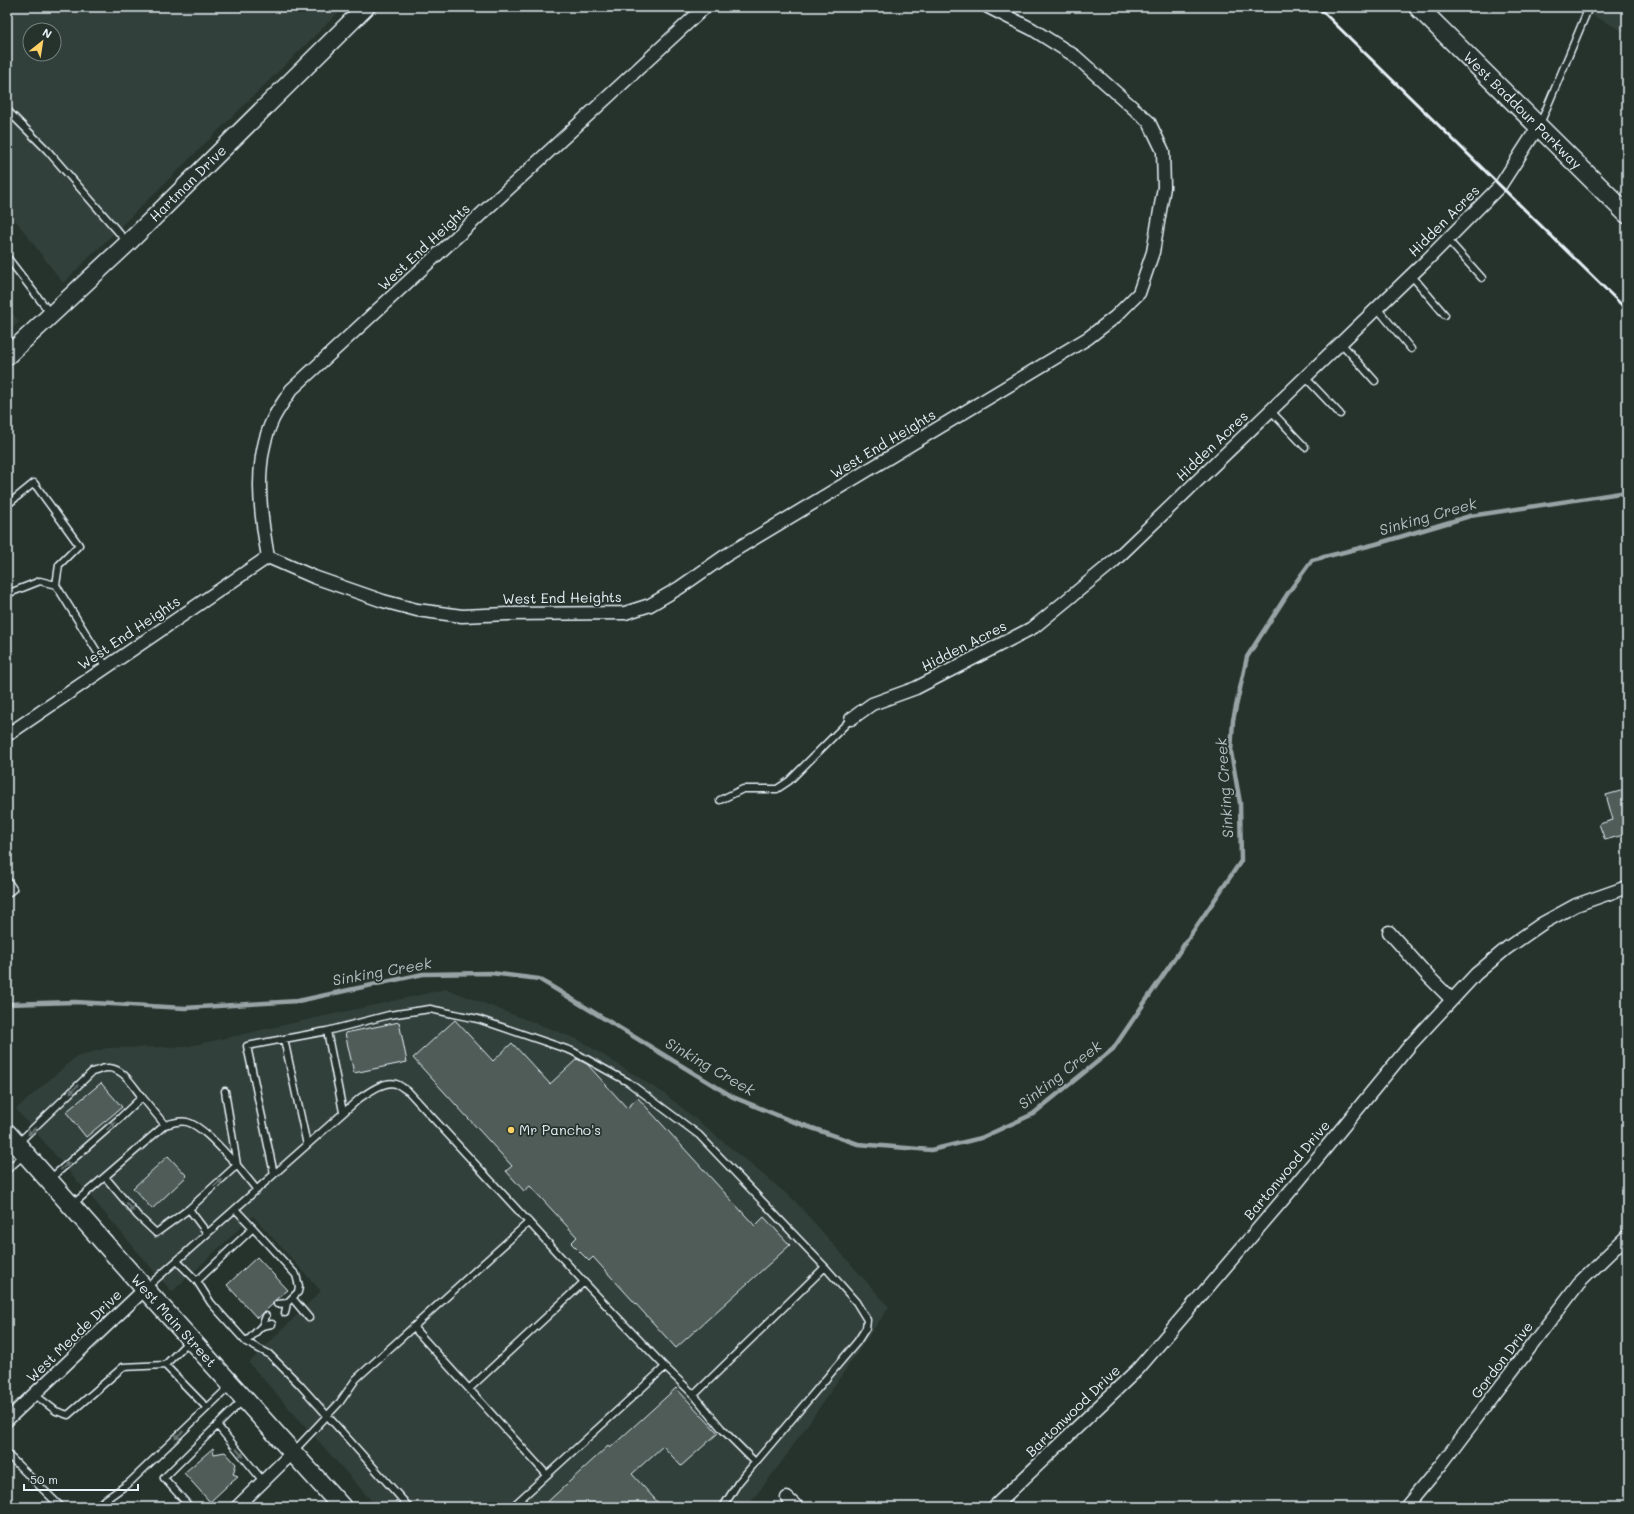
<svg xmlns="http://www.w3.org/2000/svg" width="1634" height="1514" viewBox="0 0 1634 1514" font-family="Mali,sans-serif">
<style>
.built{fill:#333f3a;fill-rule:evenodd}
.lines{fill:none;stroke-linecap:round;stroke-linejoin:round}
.stream{stroke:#98a3a5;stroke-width:4.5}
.building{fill:#505c59;stroke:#e8f1f8}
.lane-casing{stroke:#e8f1f8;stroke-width:9}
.street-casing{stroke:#e8f1f8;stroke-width:15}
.secondary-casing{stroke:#e8f1f8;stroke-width:20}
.primary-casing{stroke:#e8f1f8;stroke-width:21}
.lane{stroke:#26332d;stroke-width:6}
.street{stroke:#26332d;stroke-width:12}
.secondary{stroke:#26332d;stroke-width:17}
.primary{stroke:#26332d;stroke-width:18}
.rail{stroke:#e8f1f8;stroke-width:3}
.oneway{fill:#6a7674}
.poi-dot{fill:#ffd166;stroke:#26332d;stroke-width:1.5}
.labels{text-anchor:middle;stroke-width:3.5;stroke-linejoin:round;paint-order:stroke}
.street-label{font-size:14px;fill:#e8f1f8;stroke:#26332d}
.poi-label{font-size:14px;fill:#e8f1f8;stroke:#26332d;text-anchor:start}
.water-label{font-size:15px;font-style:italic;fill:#b3bdc0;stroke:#26332d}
</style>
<rect width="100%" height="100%" fill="#26332d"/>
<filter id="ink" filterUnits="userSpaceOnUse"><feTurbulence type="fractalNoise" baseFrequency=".025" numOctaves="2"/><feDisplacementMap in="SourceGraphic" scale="8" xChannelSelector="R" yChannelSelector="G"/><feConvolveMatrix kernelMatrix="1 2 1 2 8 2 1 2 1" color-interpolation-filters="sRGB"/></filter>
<g filter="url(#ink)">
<path class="built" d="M7,7h337l-281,276 -56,-74zM30,30h24v24h-24z
M1576,7h51v26z
M7,306l12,16 -12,11z
M447,989l132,51 86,54 129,106 95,107 -106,153 -36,47h-370l-128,-144 72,-72 -68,-75 -81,76 -156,-183 61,-53 30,-8 78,-1z"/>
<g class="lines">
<path class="stream" d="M7,1004l68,-2 110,6 113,-7 125,-27 68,-1 48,6 194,118 56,23 69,24 73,6 50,-12 52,-24 80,-65 128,-188 -1,-58 -9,-51 2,-32 14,-63 41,-64 24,-33 64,-16 94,-28 157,-24"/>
</g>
<path class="building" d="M1624,790l3,11v33l-22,6 -6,-16 14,-4 -7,-25z
M455,1020l38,41 19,-18 38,41 27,-25 10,5 40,44 11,-10 117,128 9,-9 26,28 -114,103 -83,-91 -4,4 -18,-18 6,-6 -47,-51 -6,5 -18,-20 6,-5 -99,-108z
M399,1022l8,40 -53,11 -9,-40z
M101,1083l21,24 -36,30 -20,-25z
M168,1156l19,20 -35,33 -19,-21z
M257,1257l31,33 -14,11 -1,3 -16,14 -30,-33z
M676,1388l42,45 -37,33 -18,-20 -31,28 30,33h-120l66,-61 2,2z
M213,1448l1,6 11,-2 11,12 -3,10 5,2 -13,11h1l-16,15 -26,-29z"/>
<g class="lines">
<defs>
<path id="lane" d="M7,110l40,40 80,92
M1540,124l49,-117
M1447,239l35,39
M7,257l43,56
M1411,275l34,40
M1377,308l34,41
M7,339l8,8
M1341,343l34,38
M1305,377l35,37
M1270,410l35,37
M7,505l27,-22 45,62 -20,20 -3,20 50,81
M7,594l33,-13 16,4
M720,800l23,-11h34l12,-8 62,-62
M7,880l6,9 -6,5
M327,1031l62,-16 41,-6 48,10 94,32 56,31 71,53 126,132
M225,1091l12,74 20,25
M142,1097l23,28
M18,1143l74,-71c5,-1 10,-4 15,-4 16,-1 26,18 35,29l-22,21 -70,61
M307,1145l-23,-106 43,-8 16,81
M7,1170l17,-15
M274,1174l-27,-128 37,-7
M72,1205l93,-80c6,-2 15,-5 22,-3 16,4 38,31 50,43l-48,44 -33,24 -18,-17 -33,-39
M189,1209l18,24
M235,1209l18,19
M177,1261l20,20 14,22 35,39 23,12 30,30 110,123
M197,1281l56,-53 43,47 3,11 -1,6 -11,11 -10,1
M146,1288l214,-190c9,-6 25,-18 36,-14 4,1 8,5 12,7l176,191 81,85 -153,140
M293,1299l16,19
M285,1313l2,-10
M262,1326l10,-2
M413,1327l134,148
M189,1341l-24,24 42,43 23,-22
M246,1342l16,-16 4,-10
M665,1367l29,28
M469,1389l115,-107
M34,1394l22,17 12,4 55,-48 42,-2
M217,1425l46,56
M293,1452l47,-50 16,-23 173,-157
M7,1454l54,53
M95,1507l34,-24 78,-75
M190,1507l-26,-29 79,-78
M723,1507l15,-24 119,-141 9,-14 1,-8 -11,-18 -31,-35 -131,128 27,33 34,34"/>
<path id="street" d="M705,7l-414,383c-6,10 -13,19 -18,29 -20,42 -13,94 -5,138l46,20 69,24 34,9 45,6 46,-2 117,-1 25,-8 29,-17 46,-32 363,-218 27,-21 24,-24 14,-41 11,-65 -1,-36 -14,-29 -74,-66 -43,-27 -44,-22
M851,719l21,-15 44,-16 118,-61 79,-65 313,-301 74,-75 38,-59
M7,735l261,-178
M1389,932l39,44 23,23
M7,1420l138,-131
M787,1498l10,9
M237,1507l55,-54
M994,1507l144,-138 154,-180 119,-145 65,-70 31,-26 36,-25 33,-18 51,-18
M1406,1507l34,-41 139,-183 48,-47"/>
<g id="secondary">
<path id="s1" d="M7,356l121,-113 238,-236"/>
</g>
<g id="primary">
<path id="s2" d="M1418,7l209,207"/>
<path id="s3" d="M7,1133l138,156 197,218"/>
</g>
</defs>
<use href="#lane" class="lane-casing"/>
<use href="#street" class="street-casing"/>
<use href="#secondary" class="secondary-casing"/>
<use href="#primary" class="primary-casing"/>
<use href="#lane" class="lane"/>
<use href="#street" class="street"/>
<use href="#secondary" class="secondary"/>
<use href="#primary" class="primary"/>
<path class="rail" d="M1318,7l309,303"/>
</g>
<defs><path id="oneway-solid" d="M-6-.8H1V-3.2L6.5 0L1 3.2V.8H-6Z"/></defs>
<g class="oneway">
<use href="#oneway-solid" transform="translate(74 1089) rotate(136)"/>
<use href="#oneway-solid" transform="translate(111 1126) rotate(-42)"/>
<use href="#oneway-solid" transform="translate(32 1131) rotate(137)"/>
<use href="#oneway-solid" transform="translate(65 1166) rotate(-41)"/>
<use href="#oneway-solid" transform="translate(218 1183) rotate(-42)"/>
<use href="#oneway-solid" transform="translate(130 1207) rotate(50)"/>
<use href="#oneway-solid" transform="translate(179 1435) rotate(136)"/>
<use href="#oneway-solid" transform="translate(240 1453) rotate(50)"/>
</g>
</g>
<circle class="poi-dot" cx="511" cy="1130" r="4"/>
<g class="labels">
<g class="street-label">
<text dy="5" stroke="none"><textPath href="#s2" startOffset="147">West Baddour Parkway</textPath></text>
<text dy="5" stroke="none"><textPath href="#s1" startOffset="250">Hartman Drive</textPath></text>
<text transform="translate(1444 221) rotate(-45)" y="5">Hidden Acres</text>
<text transform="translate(424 247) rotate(-43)" y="5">West End Heights</text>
<text transform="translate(883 444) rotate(-31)" y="5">West End Heights</text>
<text transform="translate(1212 446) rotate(-44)" y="5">Hidden Acres</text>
<text transform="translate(562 598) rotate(-1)" y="5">West End Heights</text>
<text transform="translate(129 633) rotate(-34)" y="5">West End Heights</text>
<text transform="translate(964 646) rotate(-27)" y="5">Hidden Acres</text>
<text transform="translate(1287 1170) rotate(-50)" y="5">Bartonwood Drive</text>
<text dy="5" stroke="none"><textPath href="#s3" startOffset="251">West Main Street</textPath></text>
<text transform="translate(74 1336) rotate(-44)" y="5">West Meade Drive</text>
<text transform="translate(1502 1360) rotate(-53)" y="5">Gordon Drive</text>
<text transform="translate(1073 1411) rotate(-44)" y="5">Bartonwood Drive</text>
</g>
<g class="poi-label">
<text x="519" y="1135">Mr Pancho's</text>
</g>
<g class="water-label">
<text transform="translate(1428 517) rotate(-16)" y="5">Sinking Creek</text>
<text transform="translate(1225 788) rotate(-94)" y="5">Sinking Creek</text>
<text transform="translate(382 972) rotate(-10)" y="5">Sinking Creek</text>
<text transform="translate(710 1067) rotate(30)" y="5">Sinking Creek</text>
<text transform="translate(1060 1075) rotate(-38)" y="5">Sinking Creek</text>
</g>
</g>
<rect width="1634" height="1514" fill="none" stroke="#26332d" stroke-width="24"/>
<rect x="12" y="12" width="1610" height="1490" fill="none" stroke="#e8f1f8" stroke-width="1.5" filter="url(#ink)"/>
<g transform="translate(42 42) rotate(30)"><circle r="19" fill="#26332d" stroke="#747f7e"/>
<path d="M0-3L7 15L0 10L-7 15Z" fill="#ffd166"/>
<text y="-6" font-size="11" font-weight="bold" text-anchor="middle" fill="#e8f1f8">N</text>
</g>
<path d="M24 1484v6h114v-6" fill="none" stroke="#e8f1f8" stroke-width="2"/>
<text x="30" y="1484" font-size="12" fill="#e8f1f8" stroke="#26332d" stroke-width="3" paint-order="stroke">50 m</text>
</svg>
